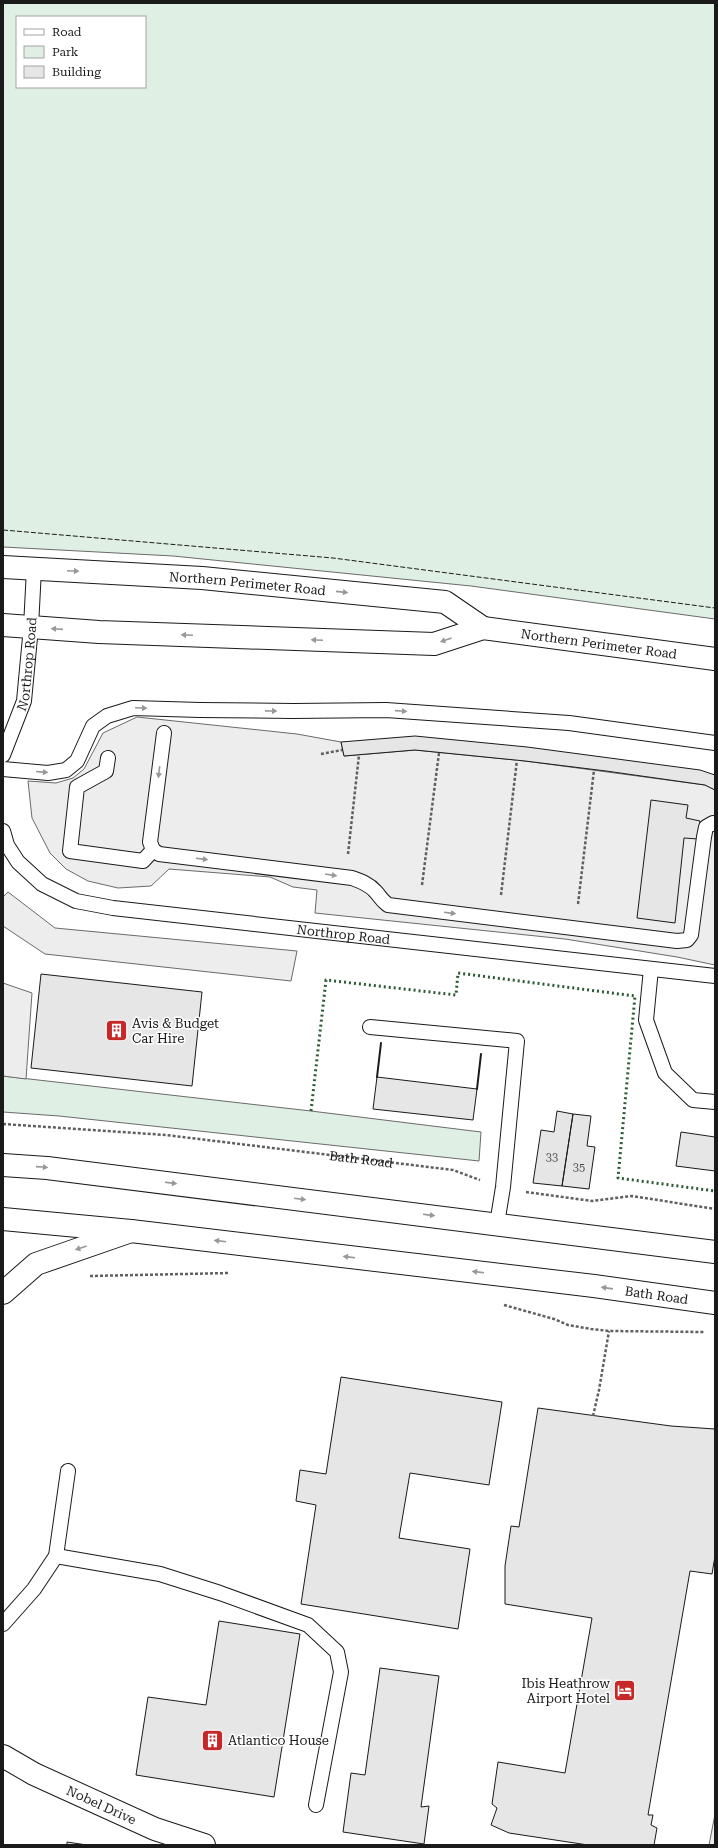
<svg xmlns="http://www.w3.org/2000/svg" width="718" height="1848" viewBox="0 0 718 1848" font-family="'Roboto Serif',serif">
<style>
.green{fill:#e0efe3;stroke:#6a6a6a;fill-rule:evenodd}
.parking{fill:#ededed;stroke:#6a6a6a}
.building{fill:#e6e6e6;stroke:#1a1a1a}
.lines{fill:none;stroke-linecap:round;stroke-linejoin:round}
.lane-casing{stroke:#1a1a1a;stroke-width:16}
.street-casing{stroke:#1a1a1a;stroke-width:24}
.secondary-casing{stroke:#1a1a1a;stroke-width:24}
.highway-casing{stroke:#1a1a1a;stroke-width:24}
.path{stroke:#5f5f5f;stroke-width:2.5;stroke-dasharray:3 2;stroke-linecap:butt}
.lane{stroke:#fff;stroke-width:14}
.street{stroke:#fff;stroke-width:22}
.secondary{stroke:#fff;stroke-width:22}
.highway{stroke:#fff;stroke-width:22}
.hedge{stroke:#2b5a34;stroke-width:3;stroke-dasharray:2 3;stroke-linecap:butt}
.fence{stroke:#1a1a1a;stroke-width:1;stroke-dasharray:5 2;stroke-linecap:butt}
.wall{stroke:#1a1a1a;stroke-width:2}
.oneway{fill:#989898}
.labels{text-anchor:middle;stroke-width:3;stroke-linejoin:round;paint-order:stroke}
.number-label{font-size:11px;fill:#4d4d4d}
.street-label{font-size:13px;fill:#1a1a1a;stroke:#fff}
.poi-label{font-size:13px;fill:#1a1a1a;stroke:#fff;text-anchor:start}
</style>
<rect width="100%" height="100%" fill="#fff"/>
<path class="green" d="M3,3h712v616l-244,-33 -298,-30 -170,-9zM17,17h128v70h-128z
M3,1076l308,35 170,21 -2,29 -420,-45 -56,-4z"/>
<path class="parking" d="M137,717l160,17 44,8 3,14 71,-6 110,11 180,24 10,5v175l-38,-8 -112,-18 -250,-26 2,-23 -24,-3 -23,-10 -101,-8 -18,17 -33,2 -30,-7 -22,-12 -16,-16 -18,-35 -4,-37 28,2 17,-5 11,-9 19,-36z
M8,892l47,36 242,23 -6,30 -246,-27 -42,-28v-29z
M3,983l29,10 -6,86 -23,-3z
M715,1814v31h-6z"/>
<path class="building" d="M415,736l112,11 173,23 15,5v15l-10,-5 -99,-14 -81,-10 -110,-11 -71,6 -3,-14z
M651,800l37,5 -2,13 14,3 -2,18 -14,-1 -9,85 -38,-5z
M41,974l161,18 -10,94 -161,-18z
M377,1077l100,12 -4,31 -100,-11z
M557,1111l16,3 -11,72 -29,-3 8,-53 13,2z
M573,1114l18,2 -4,30 8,1 -6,42 -27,-3z
M681,1132l34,5v34l-39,-5z
M341,1377l161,25 -13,83 -79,-12 -11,65 71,11 -12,80 -157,-25 15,-99 -20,-4 4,-31 26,4z
M538,1408l133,18 44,3v127l-3,18 -22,-3 -42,244h5l-2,10 6,3 -3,17h-66l-79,-12 -18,-8 6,-17 -5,-4 6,-42 67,11 27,-155 -87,-14v-38l6,-40 8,1z
M219,1621l81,13 -26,163 -138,-22 12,-78 58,8z
M380,1668l59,8 -18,131 8,-1 -5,38 -81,-12 8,-59 14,2z
M67,1842l20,3h-20z"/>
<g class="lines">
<defs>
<g id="lane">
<path d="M164,733l-14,109 3,8 6,4 193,24c8,3 17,6 23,13 6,6 5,8 13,14l289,36 10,-1 4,-5 13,-98 2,-10 7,-4 2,1"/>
<path id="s2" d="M3,755l21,-54 7,-74 3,-58"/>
<path d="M108,758l-2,13 -29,16 -7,64 73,10 10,-11"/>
<path d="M3,769l45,4 18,-3 11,-9 16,-35 14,-10 26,-8 67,2 93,1 93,-1 183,13 146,20"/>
<path id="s3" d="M3,831l4,14 11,17 24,22 34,17 37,7 602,68"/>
<path d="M651,969l-5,51 19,53 28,27 22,2"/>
<path d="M370,1027l147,14 -14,146 -6,37"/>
<path d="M56,1556l104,18 60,19 88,32 29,27 4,20 -25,133"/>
<path d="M3,1624l31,-35 22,-33 12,-85"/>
</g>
<g id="street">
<path d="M3,1293l33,-29 95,-33"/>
<path id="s4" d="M3,1756l31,18 121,55 49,16"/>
</g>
<g id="secondary">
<path id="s5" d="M3,567l199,11 243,24 38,26"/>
<path id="s6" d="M3,625l96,7 335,12 49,-16 232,31"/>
</g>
<g id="highway">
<path d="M3,1165l44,3 668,84"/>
<path id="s7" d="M3,1219l128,12 463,55 121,17"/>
</g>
</defs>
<use href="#lane" class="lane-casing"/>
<use href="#street" class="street-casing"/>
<use href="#secondary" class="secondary-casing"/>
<use href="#highway" class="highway-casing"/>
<g class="path">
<path d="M321,754l21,-4"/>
<path d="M348,854l11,-99"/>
<path d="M422,885l17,-132"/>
<path d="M501,895l16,-135"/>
<path d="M578,904l16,-134"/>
<path id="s1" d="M3,1124l163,11 287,35 27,10"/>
<path d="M526,1192l66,9 40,-5 83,13"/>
<path d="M90,1276l139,-3"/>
<path d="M504,1305l50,14 14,6 23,4 18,2 96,1"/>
<path d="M593,1416l6,-26 10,-59"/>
</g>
<use href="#lane" class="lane"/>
<use href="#street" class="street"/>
<use href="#secondary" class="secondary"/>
<use href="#highway" class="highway"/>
<path class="hedge" d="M311,1111l15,-131 130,15 2,-22 177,23 -17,182 97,13"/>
<path class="fence" d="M3,530l330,28 382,50"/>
<path class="wall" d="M377,1077l4,-34
M477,1089l4,-35"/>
</g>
<defs><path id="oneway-solid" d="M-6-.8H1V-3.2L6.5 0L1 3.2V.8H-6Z"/></defs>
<g class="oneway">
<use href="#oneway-solid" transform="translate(73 571) rotate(3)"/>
<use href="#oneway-solid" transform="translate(342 592) rotate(6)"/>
<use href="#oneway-solid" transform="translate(57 629) rotate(-176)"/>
<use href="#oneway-solid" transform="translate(187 635) rotate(-178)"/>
<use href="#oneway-solid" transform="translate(317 640) rotate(-178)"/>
<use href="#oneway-solid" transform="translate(446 640) rotate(161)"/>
<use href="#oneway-solid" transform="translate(141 708) rotate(2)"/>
<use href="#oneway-solid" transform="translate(271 711) rotate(1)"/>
<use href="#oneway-solid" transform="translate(401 711) rotate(4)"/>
<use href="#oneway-solid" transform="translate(42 772) rotate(5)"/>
<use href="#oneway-solid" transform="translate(159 772) rotate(97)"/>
<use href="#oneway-solid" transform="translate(202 859) rotate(7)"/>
<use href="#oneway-solid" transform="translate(331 875) rotate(9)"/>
<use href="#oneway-solid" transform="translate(450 913) rotate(7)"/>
<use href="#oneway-solid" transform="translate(42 1167) rotate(4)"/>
<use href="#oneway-solid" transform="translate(171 1183) rotate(7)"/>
<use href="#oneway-solid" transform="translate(300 1199) rotate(7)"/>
<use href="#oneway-solid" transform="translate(429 1215) rotate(7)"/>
<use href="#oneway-solid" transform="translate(220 1241) rotate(-173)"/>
<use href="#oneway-solid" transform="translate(81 1248) rotate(161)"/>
<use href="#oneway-solid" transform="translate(349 1257) rotate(-173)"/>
<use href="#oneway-solid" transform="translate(478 1272) rotate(-173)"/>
<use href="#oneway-solid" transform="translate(607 1288) rotate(-172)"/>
</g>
<defs>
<symbol id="building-square" viewBox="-11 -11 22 22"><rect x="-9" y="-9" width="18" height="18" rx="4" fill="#c62828" stroke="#fff"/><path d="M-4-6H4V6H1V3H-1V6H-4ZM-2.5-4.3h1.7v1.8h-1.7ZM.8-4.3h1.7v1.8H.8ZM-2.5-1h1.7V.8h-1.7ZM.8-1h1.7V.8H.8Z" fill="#fff"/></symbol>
<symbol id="hotel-square" viewBox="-11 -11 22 22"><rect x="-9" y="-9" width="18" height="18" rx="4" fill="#c62828" stroke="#fff"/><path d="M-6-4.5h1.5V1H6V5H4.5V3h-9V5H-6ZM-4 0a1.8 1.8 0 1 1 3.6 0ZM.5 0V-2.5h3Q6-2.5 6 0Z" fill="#fff"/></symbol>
</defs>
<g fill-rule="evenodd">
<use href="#building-square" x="104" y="1018" width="25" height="25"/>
<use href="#hotel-square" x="612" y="1678" width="25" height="25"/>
<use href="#building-square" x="200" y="1728" width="25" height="25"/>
</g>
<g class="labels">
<g class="number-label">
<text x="552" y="1161">33</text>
<text x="579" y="1171">35</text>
</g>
<g class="street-label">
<text dy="5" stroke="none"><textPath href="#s5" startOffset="245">Northern Perimeter Road</textPath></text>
<text dy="5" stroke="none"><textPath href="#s6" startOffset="600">Northern Perimeter Road</textPath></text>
<text dy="5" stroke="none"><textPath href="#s2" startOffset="95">Northrop Road</textPath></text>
<text dy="5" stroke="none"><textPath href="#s3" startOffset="375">Northrop Road</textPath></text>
<text dy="5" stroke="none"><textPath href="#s1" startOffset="360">Bath Road</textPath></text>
<text dy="5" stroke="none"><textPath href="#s7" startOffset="658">Bath Road</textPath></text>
<text dy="5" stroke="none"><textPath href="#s4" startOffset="110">Nobel Drive</textPath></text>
</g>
<g class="poi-label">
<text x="132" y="1028">Avis &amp; Budget<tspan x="132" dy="15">Car Hire</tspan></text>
<text x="610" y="1688" text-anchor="end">Ibis Heathrow<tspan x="610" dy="15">Airport Hotel</tspan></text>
<text x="228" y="1745">Atlantico House</text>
</g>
</g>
<rect width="718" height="1848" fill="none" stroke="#1a1a1a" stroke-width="8"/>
<rect x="16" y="16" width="130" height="72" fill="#ffffff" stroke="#a3a3a3"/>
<rect x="24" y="29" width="20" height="6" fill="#ffffff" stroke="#a3a3a3"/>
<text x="52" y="36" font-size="12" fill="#1a1a1a">Road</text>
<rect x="24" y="46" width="20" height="12" fill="#e0efe3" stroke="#a3a3a3"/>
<text x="52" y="56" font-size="12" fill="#1a1a1a">Park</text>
<rect x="24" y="66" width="20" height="12" fill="#e6e6e6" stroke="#a3a3a3"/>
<text x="52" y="76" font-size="12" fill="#1a1a1a">Building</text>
</svg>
